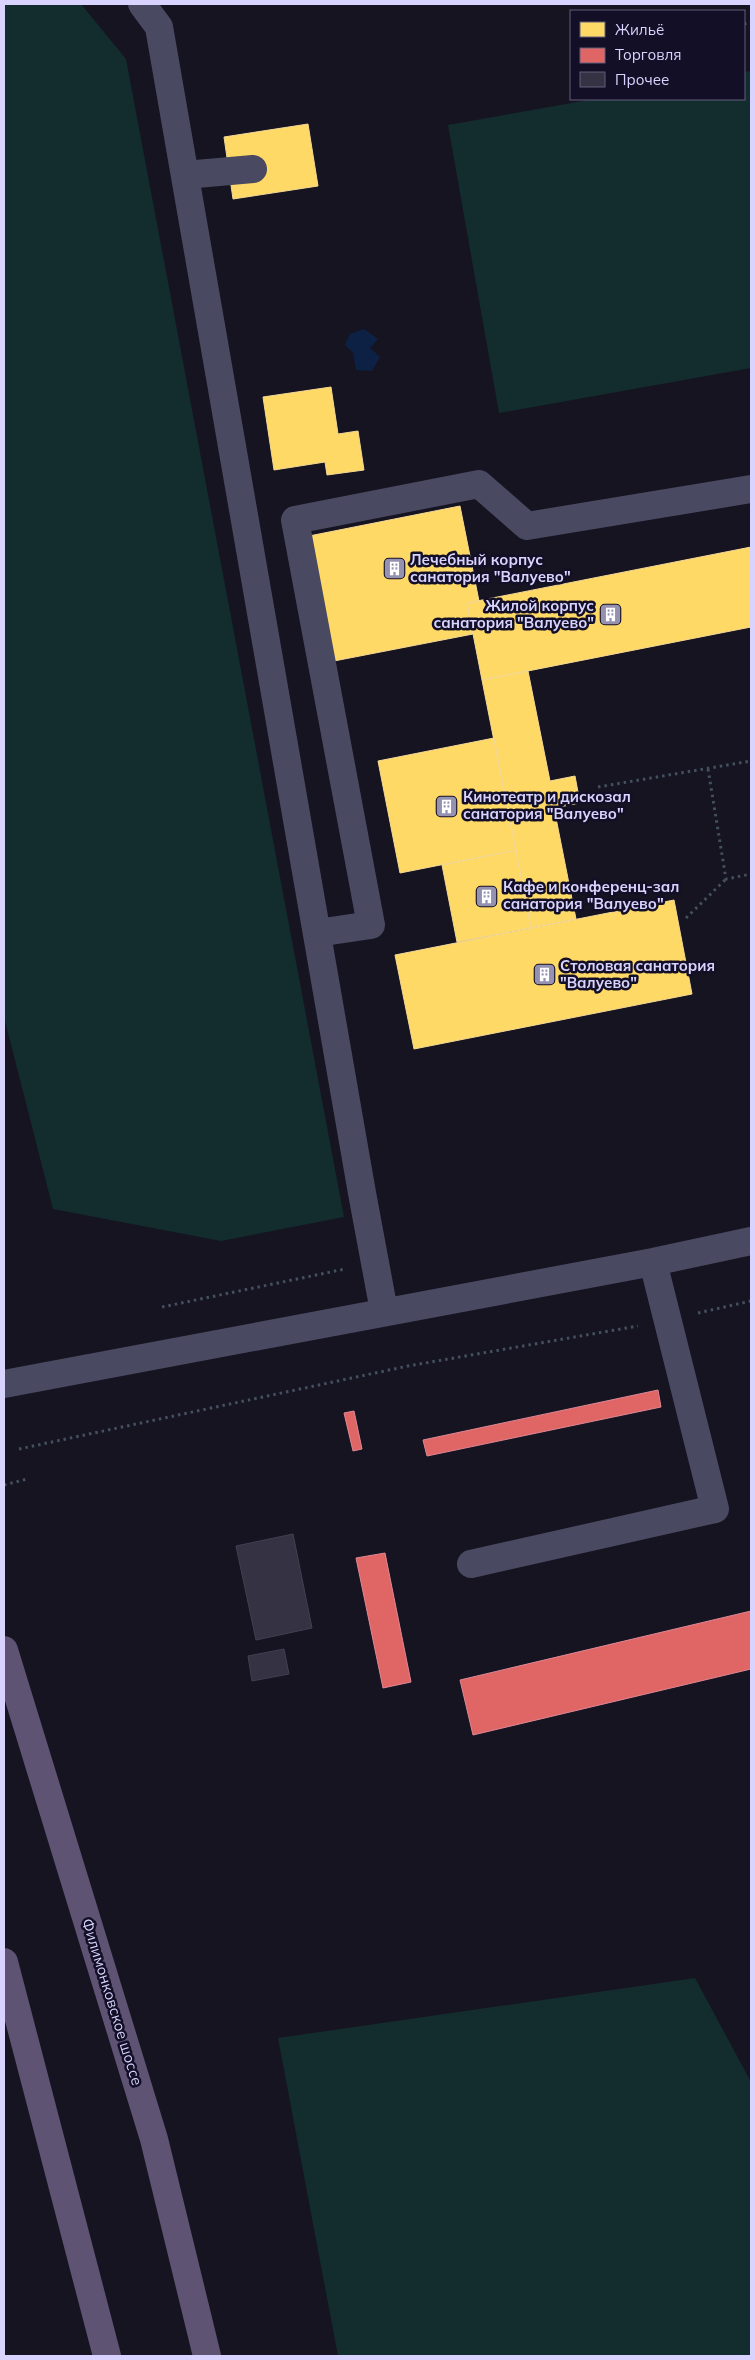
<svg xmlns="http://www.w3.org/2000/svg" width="755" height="2360" viewBox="0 0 755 2360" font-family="Mulish,sans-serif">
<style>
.green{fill:#132c2d}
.water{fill:#0d2144}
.homes{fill:#ffd966;stroke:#f4d894}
.shops{fill:#e06666;stroke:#de8794}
.building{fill:#343243;stroke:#433f54}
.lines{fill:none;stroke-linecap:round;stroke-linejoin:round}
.path{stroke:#44505f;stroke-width:3;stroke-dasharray:2.5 4;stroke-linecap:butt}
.minor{stroke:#4a4962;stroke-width:28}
.major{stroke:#5e5373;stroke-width:28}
.labels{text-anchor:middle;stroke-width:5;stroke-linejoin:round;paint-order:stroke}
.poi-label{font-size:15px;font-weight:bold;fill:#d9d4ff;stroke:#130f26;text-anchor:start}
.street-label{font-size:15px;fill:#d9d4ff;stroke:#130f26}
</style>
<rect width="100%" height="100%" fill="#161421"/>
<path class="green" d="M4,4h77l45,55 218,1158 -123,24 -168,-32 -49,-192z
M751,71v297l-252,45 -51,-288 146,-26h150v-27z
M695,1978l56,104v274h-413l-60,-318z"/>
<path class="water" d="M364,329l14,10 -8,9 10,9 -8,14 -16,-1 -3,-17 -8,-8 5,-11z"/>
<path class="homes" d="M308,124l10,62 -85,13 -9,-62z
M331,387l7,47 20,-3 6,39 -37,5 -2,-13 -51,8 -11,-73z
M460,506l19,95 -12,2 6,31 -139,27 -25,-125z
M751,547v80l-269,53 -15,-77z
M528,671l22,110 25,-5 5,27 -26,5 22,111 -45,9 -49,-248z
M494,738l22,112 -116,23 -22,-112z
M516,850l15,78 -74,14 -15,-77z
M674,900l18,94 -278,55 -19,-94z"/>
<path class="shops" d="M658,1390l3,17 -234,49 -4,-16z
M354,1411l8,38 -9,2 -9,-38z
M385,1553l26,129 -28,6 -27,-130z
M751,1611v58l-278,66 -13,-55z"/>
<path class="building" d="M293,1534l19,94 -56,12 -20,-94z
M284,1649l5,25 -37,7 -4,-25z"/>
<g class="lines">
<path class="path" d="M744,24l7,-2
M708,769l18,110 25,-5
M598,787l153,-26
M686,918l40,-39
M162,1307l183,-38
M698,1313l53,-12
M19,1449l389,-83 230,-40
M4,1485l23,-6"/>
<path class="minor" d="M142,4l17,23 203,1166 22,118
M185,175l68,-6
M317,933l54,-8 -76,-405 184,-36 48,42 224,-37
M4,1384l649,-122 98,-21
M471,1564l244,-55 -62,-247"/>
<path class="major" d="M4,1650l150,489 53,217
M4,1962l103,394"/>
</g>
<defs>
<symbol id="building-square" viewBox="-11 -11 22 22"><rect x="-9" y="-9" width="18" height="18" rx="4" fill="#9591b1" stroke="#130f26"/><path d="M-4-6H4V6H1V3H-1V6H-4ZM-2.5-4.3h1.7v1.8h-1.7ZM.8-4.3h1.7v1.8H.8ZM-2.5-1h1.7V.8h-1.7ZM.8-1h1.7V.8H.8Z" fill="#fff"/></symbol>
</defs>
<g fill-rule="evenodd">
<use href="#building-square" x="382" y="556" width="25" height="25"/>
<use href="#building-square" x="598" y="602" width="25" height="25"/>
<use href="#building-square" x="434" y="794" width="25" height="25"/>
<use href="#building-square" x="474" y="884" width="25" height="25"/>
<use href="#building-square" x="532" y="962" width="25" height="25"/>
</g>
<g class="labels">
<g class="poi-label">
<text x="410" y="565">Лечебный корпус<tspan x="410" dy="17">санатория "Валуево"</tspan></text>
<text x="594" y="611" text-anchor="end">Жилой корпус<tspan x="594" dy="17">санатория "Валуево"</tspan></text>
<text x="463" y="802">Кинотеатр и дискозал<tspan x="463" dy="17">санатория "Валуево"</tspan></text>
<text x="503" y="892">Кафе и конференц-зал<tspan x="503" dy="17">санатория "Валуево"</tspan></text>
<text x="560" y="971">Столовая санатория<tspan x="560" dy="17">"Валуево"</tspan></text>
</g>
<g class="street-label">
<text transform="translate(112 2002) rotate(73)" y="5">Филимонковское шоссе</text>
</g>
</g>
<rect width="755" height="2360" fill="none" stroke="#d9d4ff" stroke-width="10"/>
<rect x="570" y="10" width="175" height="90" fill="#130f26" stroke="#625e7d"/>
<rect x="580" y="22" width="25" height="15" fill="#ffd966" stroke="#625e7d"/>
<text x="615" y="35" font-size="15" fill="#d9d4ff">Жильё</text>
<rect x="580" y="48" width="25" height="15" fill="#e06666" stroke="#625e7d"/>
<text x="615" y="60" font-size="15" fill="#d9d4ff">Торговля</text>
<rect x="580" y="72" width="25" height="15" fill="#343243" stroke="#625e7d"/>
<text x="615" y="85" font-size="15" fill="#d9d4ff">Прочее</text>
</svg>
